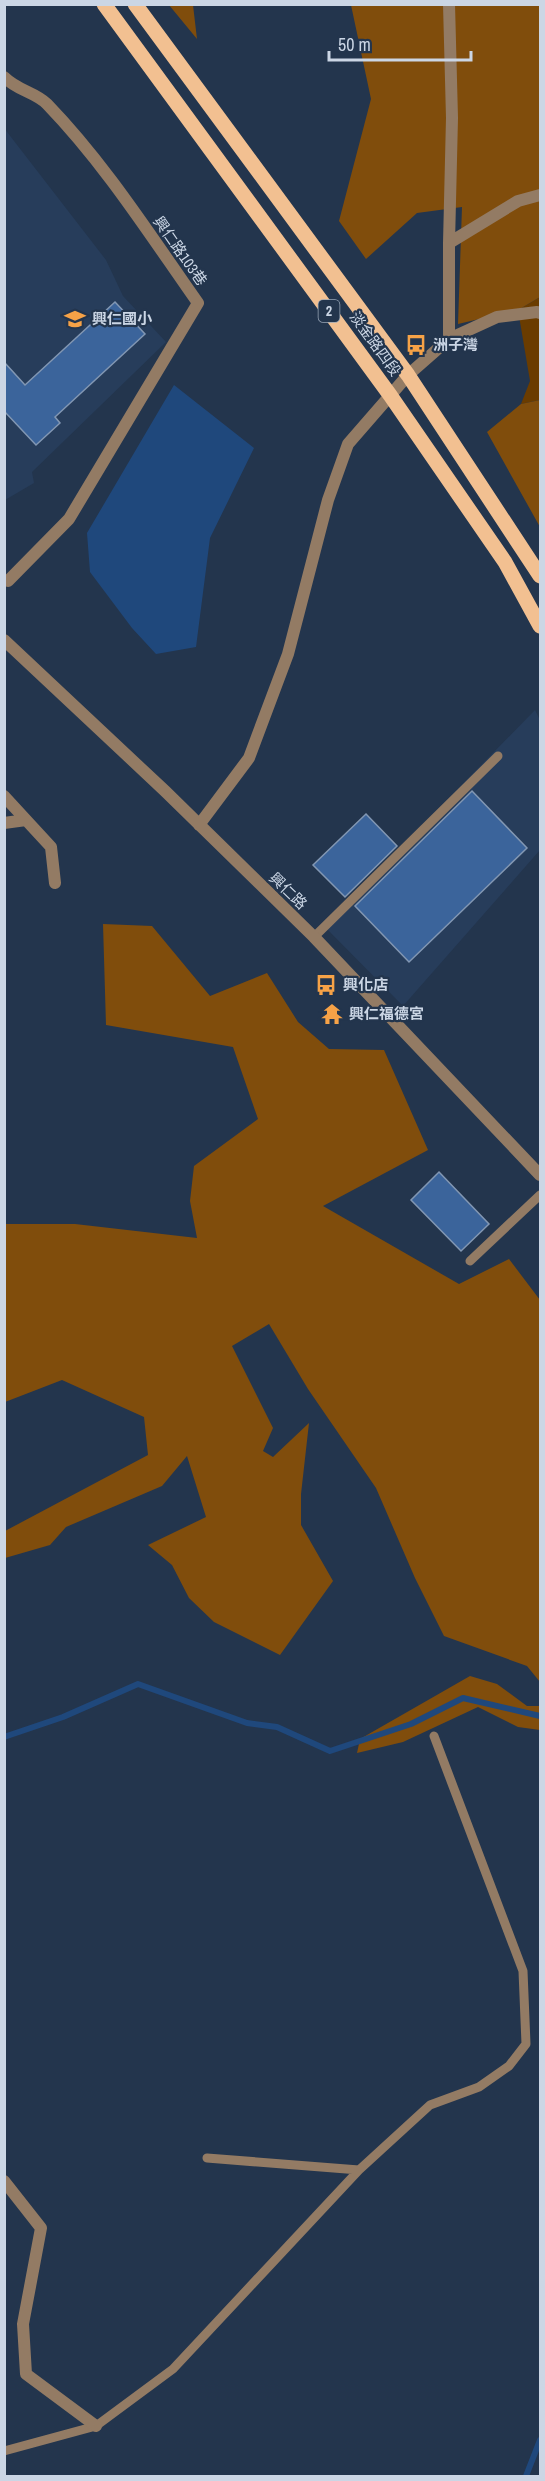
<svg xmlns="http://www.w3.org/2000/svg" width="545" height="2481" viewBox="0 0 545 2481" font-family="'Archivo Narrow','Noto Sans TC',sans-serif">
<style>
.built{fill:#273d5b}
.green{fill:#6a3c00}
.forest{fill:#804d0c}
.water{fill:#1f487c}
.lines{fill:none;stroke-linecap:round;stroke-linejoin:round}
.stream{stroke:#1f487c;stroke-width:6}
.building{fill:#3b649b;stroke:#8297b3;stroke-width:1.5}
.lane{stroke:#937b64;stroke-width:9}
.street{stroke:#937b64;stroke-width:12}
.primary{stroke:#f2c091;stroke-width:15}
.labels{text-anchor:middle;stroke-width:4.5;stroke-linejoin:round;paint-order:stroke}
.shield{fill:#23354d;stroke:#99a6b7;stroke-width:1.5}
.shield-label{font-size:14px;font-weight:bold;fill:#cbd6e5}
.street-label{font-size:15px;fill:#cbd6e5;stroke:#23354d}
.poi-label{font-size:15px;font-weight:bold;fill:#cbd6e5;stroke:#23354d;text-anchor:start}
</style>
<rect width="100%" height="100%" fill="#23354d"/>
<path class="built" d="M4,128l102,132 17,36 43,46 -134,130 2,11 -29,17z
M535,710l5,10v130l-137,156 -79,-80z"/>
<path class="green" d="M540,297v103l-19,4 9,-23 -12,-71z"/>
<path class="forest" d="M169,5h24l4,34z
M351,5h189v292l-22,13 -60,14 4,-117 -45,6 -51,46 -27,-38 32,-122z
M540,400v127l-53,-95 34,-28z
M103,924l49,2 58,70 57,-23 31,49 31,27 55,1 44,100 -105,56 136,78 50,-25 31,41v382l-13,-16 -83,-30 -29,-58 -39,-90 -68,-99 -39,-65 -37,22 41,82 -10,23 10,6 36,-34 -8,71v31l32,56 -53,74 -66,-33 -25,-24 -17,-33 -24,-20 58,-28 -19,-61 -25,30 -96,41 -16,18 -45,13v-27l143,-76 -4,-38 -82,-37 -57,22v-178h70l122,14 -7,-37 4,-35 64,-47 -25,-72 -127,-22z
M470,1676l27,8 30,22h13v24l-22,-3 -40,-20 -75,35 -46,11 3,-14z"/>
<path class="water" d="M174,385l80,63 -44,90 -14,109 -40,7 -24,-26 -42,-56 -3,-39z"/>
<g class="lines">
<path class="stream" d="M4,1737l59,-20 75,-33 109,39 30,4 53,24 81,-27 52,-26 77,18
M526,2476l14,-36"/>
</g>
<path class="building" d="M115,302l30,32 -90,83 5,6 -24,22 -32,-34v-49l21,23z
M472,791l55,57 -118,114 -54,-56z
M366,814l31,32 -52,51 -32,-32z
M439,1172l50,52 -28,27 -50,-51z"/>
<g class="lines">
<path class="lane" d="M314,937l184,-181
M470,1261l70,-66
M207,2158l152,12
M4,2451l92,-25 77,-57 186,-199 71,-65 49,-18 30,-21 17,-22 -3,-73 -89,-235"/>
<path class="street" d="M449,4l3,114 -3,125
M4,77c14,14 31,15 43,27 58,60 103,131 151,199l-129,216 -61,62
M449,339l48,-22 40,-5 3,1
M4,640l161,151 149,146 226,238
M4,796l47,51 4,36
M4,823l22,-3
M199,825l50,-67 39,-104 40,-154 20,-56 60,-69 41,-36v-96l69,-42 22,-6
M4,2181l37,47 -18,96 3,50 70,52"/>
<path class="primary" d="M104,4l286,391 115,167 35,64
M135,4l273,371 132,201"/>
</g>
<defs>
<symbol id="school-bare" viewBox="-9 -9 18 18"><path d="M0-5L7-2L0 1L-7-2ZM-4 1L0 2.5L4 1V4Q0 6-4 4Z" fill="#f6a247" stroke="#23354d" stroke-width="2.5" paint-order="stroke"/></symbol>
<symbol id="bus-bare" viewBox="-9 -9 18 18"><path d="M-5-6H5V4H4V6H2V4H-2V6H-4V4H-5ZM-3.5-4V0h7V-4ZM-3.5 1.2v1.5H-2V1.2ZM2 1.2v1.5H3.5V1.2Z" fill="#f6a247" stroke="#23354d" stroke-width="2.5" paint-order="stroke"/></symbol>
<symbol id="temple-bare" viewBox="-9 -9 18 18"><path d="M0-6L5-2H3V0L6.5 2.5H4V6H1.5V3h-3V6H-4V2.5H-6.5L-3 0V-2H-5Z" fill="#f6a247" stroke="#23354d" stroke-width="2.5" paint-order="stroke"/></symbol>
</defs>
<g fill-rule="evenodd">
<use href="#school-bare" x="60" y="304" width="30" height="30"/>
<use href="#bus-bare" x="401" y="330" width="30" height="30"/>
<use href="#bus-bare" x="311" y="970" width="30" height="30"/>
<use href="#temple-bare" x="317" y="999" width="30" height="30"/>
</g>
<g class="labels">
<rect class="shield" x="318.5" y="300" width="21" height="22" rx="4.5"/>
<g class="shield-label">
<text x="329" y="316">2</text>
</g>
<g class="street-label">
<text transform="translate(180 251) rotate(55)" y="5">興仁路103巷</text>
<text transform="translate(375 344) rotate(54)" y="5">淡金路四段</text>
<text transform="translate(288 891) rotate(44)" y="5">興仁路</text>
</g>
<g class="poi-label">
<text x="92" y="324">興仁國小</text>
<text x="433" y="350">洲子灣</text>
<text x="343" y="990">興化店</text>
<text x="349" y="1019">興仁福德宮</text>
</g>
</g>
<rect width="545" height="2481" fill="none" stroke="#cbd6e5" stroke-width="12"/>
<path d="M329 51v9h142v-9" fill="none" stroke="#cbd6e5" stroke-width="3"/>
<text x="338" y="51" font-size="18" fill="#cbd6e5" stroke="#23354d" stroke-width="4.5" paint-order="stroke">50 m</text>
</svg>
